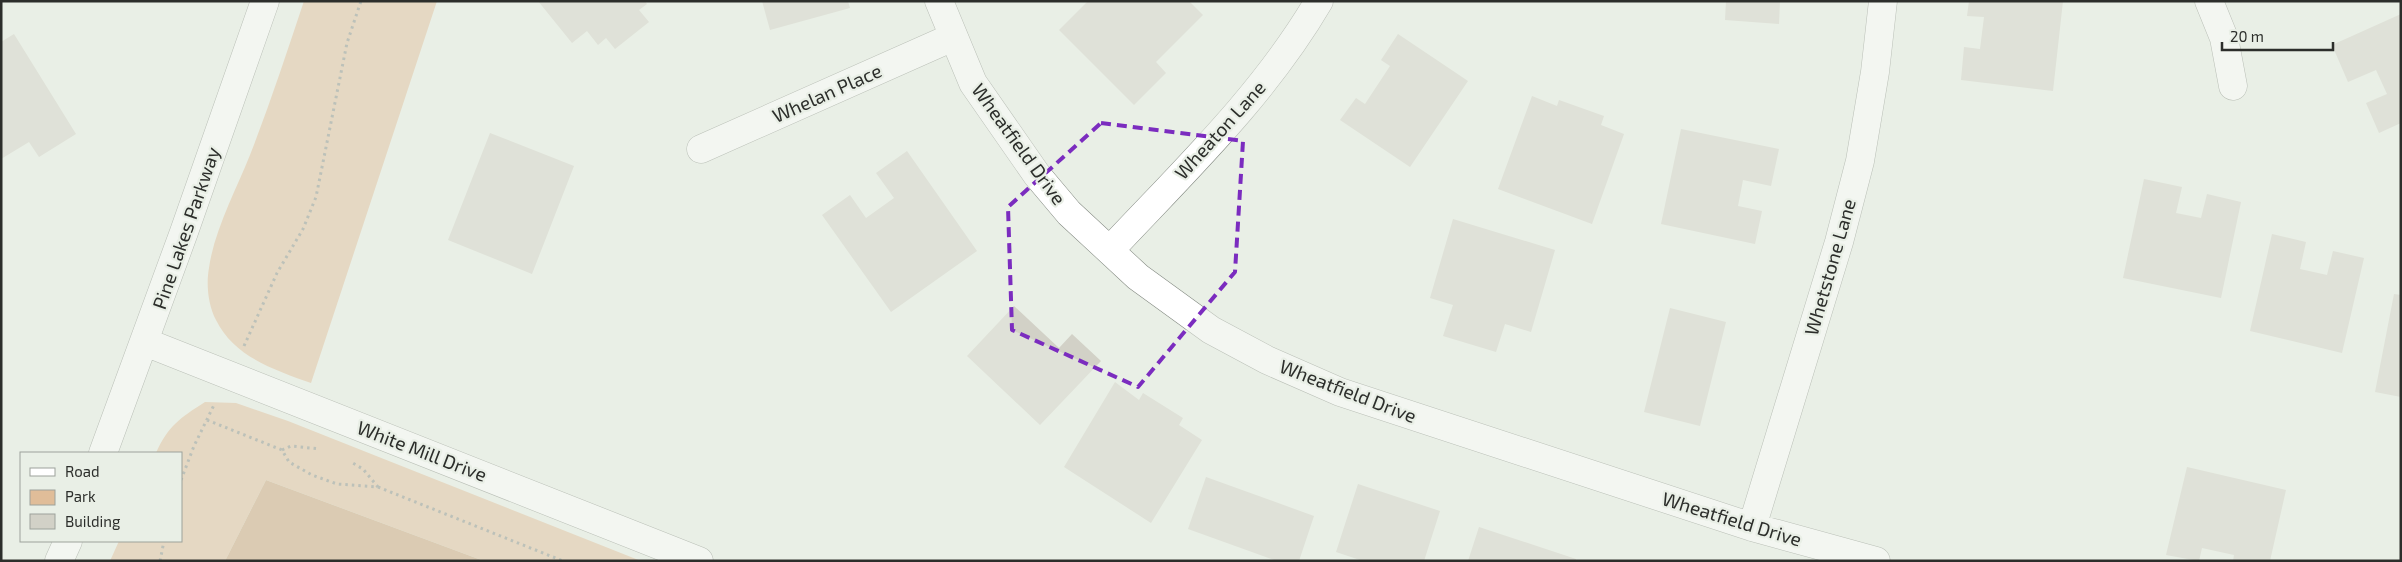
<svg xmlns="http://www.w3.org/2000/svg" width="2402" height="562" viewBox="0 0 2402 562" font-family="'Exo 2',sans-serif">
<style>
.green{fill:#e0bd99}
.forest{fill:#caa176}
.building{fill:#d2d1c7}
.lines{fill:none;stroke-linecap:round;stroke-linejoin:round}
.minor-casing{stroke:#828880;stroke-width:29}
.path{stroke:#868a84;stroke-width:3;stroke-dasharray:2.5 4;stroke-linecap:butt}
.minor{stroke:#fff;stroke-width:28}
.marked{fill:none;stroke:#7b2cbf;stroke-width:4;stroke-dasharray:10 6;stroke-linejoin:round}
.labels{text-anchor:middle;stroke-width:4.5;stroke-linejoin:round;paint-order:stroke}
.street-label{font-size:19px;fill:#2c2e2b;stroke:#e9efe6}
</style>
<rect width="100%" height="100%" fill="#e9efe6"/>
<path class="green" d="M304,1h133l-126,382c-36,-13 -77,-26 -95,-63 -8,-15 -10,-36 -7,-52 5,-37 27,-78 41,-113 20,-51 37,-103 54,-154z
M205,402l31,1 52,18 353,140h-157l-218,-81 -41,81h-115l9,-20h62v-88h-25c12,-27 24,-35 49,-51z"/>
<path class="forest" d="M266,480l218,81h-259z"/>
<path class="building" d="M538,1h107l2,3 -8,6 10,12 -34,27 -9,-11 -8,7 -11,-14 -15,12z
M762,1h86l2,7 -80,22z
M1088,1h101l14,14 -47,47 10,11 -32,32 -75,-75z
M1726,1h54l-1,23 -54,-4z
M1969,1h94l-10,90 -92,-11 3,-33 16,2 4,-32 -17,-1z
M2401,14v109l-22,10 -13,-30 21,-9 -11,-24 -28,12 -16,-37z
M14,34l62,100 -37,23 -10,-15 -28,17v-117z
M1398,34l70,47 -58,86 -70,-47 16,-22 9,6 25,-38 -9,-6z
M1532,96l25,10 2,-6 45,16 -3,9 23,9 -32,90 -94,-35z
M1681,129l98,20 -8,37 -28,-6 -5,26 24,5 -7,33 -94,-20z
M490,133l84,33 -42,108 -84,-34z
M907,151l70,100 -86,61 -69,-97 28,-20 16,23 28,-20 -18,-25z
M2144,179l38,8 -6,26 25,5 6,-24 34,8 -20,96 -98,-20z
M1453,219l102,31 -24,82 -26,-8 -9,28 -53,-16 10,-31 -23,-7z
M2272,234l34,8 -6,27 27,6 6,-24 31,7 -22,95 -92,-22z
M2394,294l7,1v102l-26,-5z
M1014,306l45,42 13,-14 29,27 -61,64 -73,-69z
M1670,308l56,14 -26,104 -56,-14z
M1115,382l24,18 4,-7 40,25 -4,7 23,15 -51,83 -87,-56z
M2187,467l99,23 -16,71h-37l1,-6 -32,-7 -3,13 -33,-6z
M1206,477l108,39 -15,45h-22l-89,-32z
M1358,484l82,27 -16,50h-61l-27,-9z
M1479,527l97,32v2h-108z"/>
<g class="lines">
<defs>
<path id="minor" d="M939,1l34,82 64,92 32,38 69,64 73,53 56,30 73,32 412,135 124,34
M2209,1l15,37 9,48
M701,149l252,-112
M1110,250c74,-79 154,-155 209,-249
M145,342l554,219
M103,453l81,-221 81,-231
M1752,527l87,-285 21,-81 15,-89 8,-71
M59,561l9,-20"/>
</defs>
<use href="#minor" class="minor-casing"/>
<path class="path" d="M244,346l33,-73 26,-44 13,-32 31,-154 14,-42
M207,420l75,30 7,12 23,13 25,9 41,3 -15,-18 -12,-7
M282,450l9,-4 29,3
M181,480l13,-34 20,-41
M378,487l185,74
M160,561l4,-20"/>
<use href="#minor" class="minor"/>
</g>
<path d="M0 0H2402V562H0ZM1101,123l142,18 -8,131 -97,115 -126,-57 -4,-123z" fill="#e9efe6" fill-opacity=".55" fill-rule="evenodd"/>
<path class="marked" d="M1101,123l142,18 -8,131 -97,115 -126,-57 -4,-123z"/>
<g class="labels">
<g class="street-label">
<text transform="translate(827 93) rotate(-24)" y="7">Whelan Place</text>
<text transform="translate(1220 130) rotate(-48)" y="7">Wheaton Lane</text>
<text transform="translate(1019 144) rotate(54)" y="7">Wheatfield Drive</text>
<text transform="translate(186 228) rotate(-71)" y="7">Pine Lakes Parkway</text>
<text transform="translate(1830 267) rotate(-74)" y="7">Whetstone Lane</text>
<text transform="translate(1348 391) rotate(21)" y="7">Wheatfield Drive</text>
<text transform="translate(422 451) rotate(21)" y="7">White Mill Drive</text>
<text transform="translate(1732 519) rotate(17)" y="7">Wheatfield Drive</text>
</g>
</g>
<rect width="2402" height="562" fill="none" stroke="#2c2e2b" stroke-width="5"/>
<rect x="20" y="452" width="162" height="90" fill="#e9efe6" stroke="#9da29b"/>
<rect x="30" y="468" width="25" height="8" fill="#ffffff" stroke="#9da29b"/>
<text x="65" y="477" font-size="15" fill="#2c2e2b">Road</text>
<rect x="30" y="490" width="25" height="15" fill="#e0bd99" stroke="#9da29b"/>
<text x="65" y="502" font-size="15" fill="#2c2e2b">Park</text>
<rect x="30" y="514" width="25" height="15" fill="#d2d1c7" stroke="#9da29b"/>
<text x="65" y="527" font-size="15" fill="#2c2e2b">Building</text>
<path d="M2222 42v8h111v-8" fill="none" stroke="#2c2e2b" stroke-width="2.5"/>
<text x="2230" y="42" font-size="15" fill="#2c2e2b" stroke="#e9efe6" stroke-width="4" paint-order="stroke">20 m</text>
</svg>
